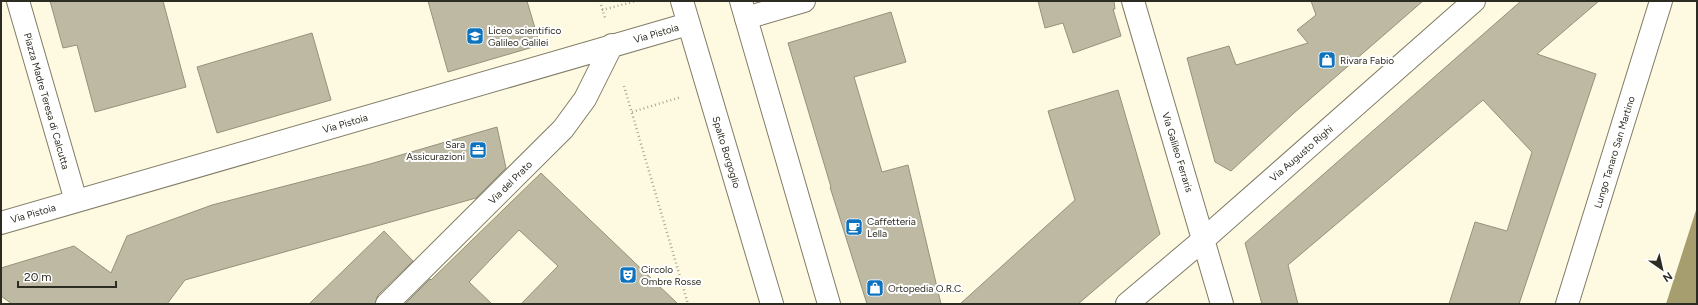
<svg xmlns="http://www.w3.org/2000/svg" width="1698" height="305" viewBox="0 0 1698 305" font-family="Figtree,sans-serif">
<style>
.water{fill:#a79e6f}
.building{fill:#beb9a2;stroke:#95917b}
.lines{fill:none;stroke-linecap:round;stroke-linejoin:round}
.minor-casing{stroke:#807c66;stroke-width:24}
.secondary-casing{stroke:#807c66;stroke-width:24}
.path{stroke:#a8a593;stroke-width:2.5;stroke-dasharray:1 3;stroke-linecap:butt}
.minor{stroke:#fff;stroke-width:22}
.secondary{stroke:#fff;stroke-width:22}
.labels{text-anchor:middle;stroke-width:4;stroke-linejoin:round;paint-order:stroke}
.poi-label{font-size:10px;fill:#2d2c22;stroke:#fff;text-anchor:start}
.street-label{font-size:10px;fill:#2d2c22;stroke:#fff}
</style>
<rect width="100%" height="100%" fill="#fef9e1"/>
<path class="water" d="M1697,207v97h-31z"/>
<path class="building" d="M50,1h113l23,86 -91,25 -18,-67 -14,3z
M428,1h99l13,44 -92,27z
M1038,1h76l1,8h-2l8,27 -48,17 -10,-30 -18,5z
M1311,1h112l-129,112 -63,58 -16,-9 -28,-104 42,-12 7,19 72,-22 -11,-13 19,-15z
M1521,1h78l-62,53 59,20 -77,230h-70l26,-82 32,9 25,-79 -49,-52 -195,165 10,39h-36l-17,-61z
M891,12l15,50 -52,15 28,95 26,-7 33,139h-74l-37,-117h1l-43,-144z
M312,33l19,67 -114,33 -20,-66z
M1118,90l42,144 -82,70h-118l115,-104 -27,-89z
M497,127l9,41 -30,30 -291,82 -18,24h-155l-11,-8v-28l73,-22 37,27 16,-37 85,-31 158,-41z
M541,173l137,131h-157l37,-38 -39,-36 -50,52 23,22h-87l25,-25 1,1z
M384,231l29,30 -35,34 -3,9h-66z"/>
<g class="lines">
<defs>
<path id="minor" d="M18,1l58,200
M1133,1l89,303
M746,18l58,-17
M1,223l687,-199
M387,304l176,-175 22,-30 27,-54
M1127,304l77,-65 270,-238
M1567,304l94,-303"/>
<path id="secondary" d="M682,1l90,303
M741,1l88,303"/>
</defs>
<use href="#minor" class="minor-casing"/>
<use href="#secondary" class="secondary-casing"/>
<path class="path" d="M600,1l5,17
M602,10l34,-9
M624,86l64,218
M632,112l49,-15"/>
<use href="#minor" class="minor"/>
<use href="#secondary" class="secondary"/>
</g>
<defs>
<symbol id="school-square" viewBox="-11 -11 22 22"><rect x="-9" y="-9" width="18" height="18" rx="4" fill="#0d73be" stroke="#fff"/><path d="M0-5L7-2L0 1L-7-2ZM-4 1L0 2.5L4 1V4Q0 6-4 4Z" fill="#fff"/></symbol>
<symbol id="shop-square" viewBox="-11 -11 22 22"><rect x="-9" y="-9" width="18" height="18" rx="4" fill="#0d73be" stroke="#fff"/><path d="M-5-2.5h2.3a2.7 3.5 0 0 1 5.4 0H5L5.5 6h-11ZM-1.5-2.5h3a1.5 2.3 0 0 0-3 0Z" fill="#fff"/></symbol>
<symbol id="office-square" viewBox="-11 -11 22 22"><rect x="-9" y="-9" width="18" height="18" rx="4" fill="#0d73be" stroke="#fff"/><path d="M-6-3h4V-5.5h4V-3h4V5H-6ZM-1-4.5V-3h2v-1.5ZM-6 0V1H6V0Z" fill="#fff"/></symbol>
<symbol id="cafe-square" viewBox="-11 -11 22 22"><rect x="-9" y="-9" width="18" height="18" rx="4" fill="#0d73be" stroke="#fff"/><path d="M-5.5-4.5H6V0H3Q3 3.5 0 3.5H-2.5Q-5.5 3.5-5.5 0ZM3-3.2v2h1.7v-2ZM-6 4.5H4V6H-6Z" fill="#fff"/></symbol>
<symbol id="theatre-square" viewBox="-11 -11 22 22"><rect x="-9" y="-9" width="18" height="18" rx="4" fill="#0d73be" stroke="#fff"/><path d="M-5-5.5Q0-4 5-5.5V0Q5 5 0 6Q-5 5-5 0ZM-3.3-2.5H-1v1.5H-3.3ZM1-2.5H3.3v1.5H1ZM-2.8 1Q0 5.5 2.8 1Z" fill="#fff"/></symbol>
</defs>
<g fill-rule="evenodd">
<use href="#school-square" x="465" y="26" width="20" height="20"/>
<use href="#shop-square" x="1317" y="50" width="20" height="20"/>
<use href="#office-square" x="468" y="140" width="20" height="20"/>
<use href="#cafe-square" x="844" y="217" width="20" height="20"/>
<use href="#theatre-square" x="618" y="265" width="20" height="20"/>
<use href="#shop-square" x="865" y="278" width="20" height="20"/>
</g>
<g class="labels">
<g class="poi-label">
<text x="488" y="34">Liceo scientifico<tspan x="488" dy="12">Galileo Galilei</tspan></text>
<text x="1340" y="64">Rivara Fabio</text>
<text x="465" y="148" text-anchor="end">Sara<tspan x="465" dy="12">Assicurazioni</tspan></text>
<text x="867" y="225">Caffetteria<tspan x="867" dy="12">Lella</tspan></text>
<text x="641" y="273">Circolo<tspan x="641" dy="12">Ombre Rosse</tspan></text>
<text x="888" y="292">Ortopedia O.R.C.</text>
</g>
<g class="street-label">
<text transform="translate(656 33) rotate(-16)" y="4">Via Pistoia</text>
<text transform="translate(47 101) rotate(74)" y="4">Piazza Madre Teresa di Calcutta</text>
<text transform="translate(345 123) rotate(-16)" y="4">Via Pistoia</text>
<text transform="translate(727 152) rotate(73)" y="4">Spalto Borgoglio</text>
<text transform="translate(1178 152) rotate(73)" y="4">Via Galileo Ferraris</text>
<text transform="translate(1614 152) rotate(-73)" y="4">Lungo Tanaro San Martino</text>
<text transform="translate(1301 153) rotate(-41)" y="4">Via Augusto Righi</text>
<text transform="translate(510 182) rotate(-45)" y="4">Via del Prato</text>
<text transform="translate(33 213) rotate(-16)" y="4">Via Pistoia</text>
</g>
</g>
<rect width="1698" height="305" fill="none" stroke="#2d2c22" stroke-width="4"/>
<g transform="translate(1662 269) rotate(146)" stroke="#ffffff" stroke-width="3" paint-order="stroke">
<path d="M0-3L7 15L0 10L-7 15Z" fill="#2d2c22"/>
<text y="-6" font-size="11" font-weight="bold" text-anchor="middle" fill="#2d2c22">N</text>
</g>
<path d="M18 281v6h98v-6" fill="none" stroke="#2d2c22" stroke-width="2"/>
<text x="24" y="281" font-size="12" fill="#2d2c22" stroke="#ffffff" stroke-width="3" paint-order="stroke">20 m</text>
</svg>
